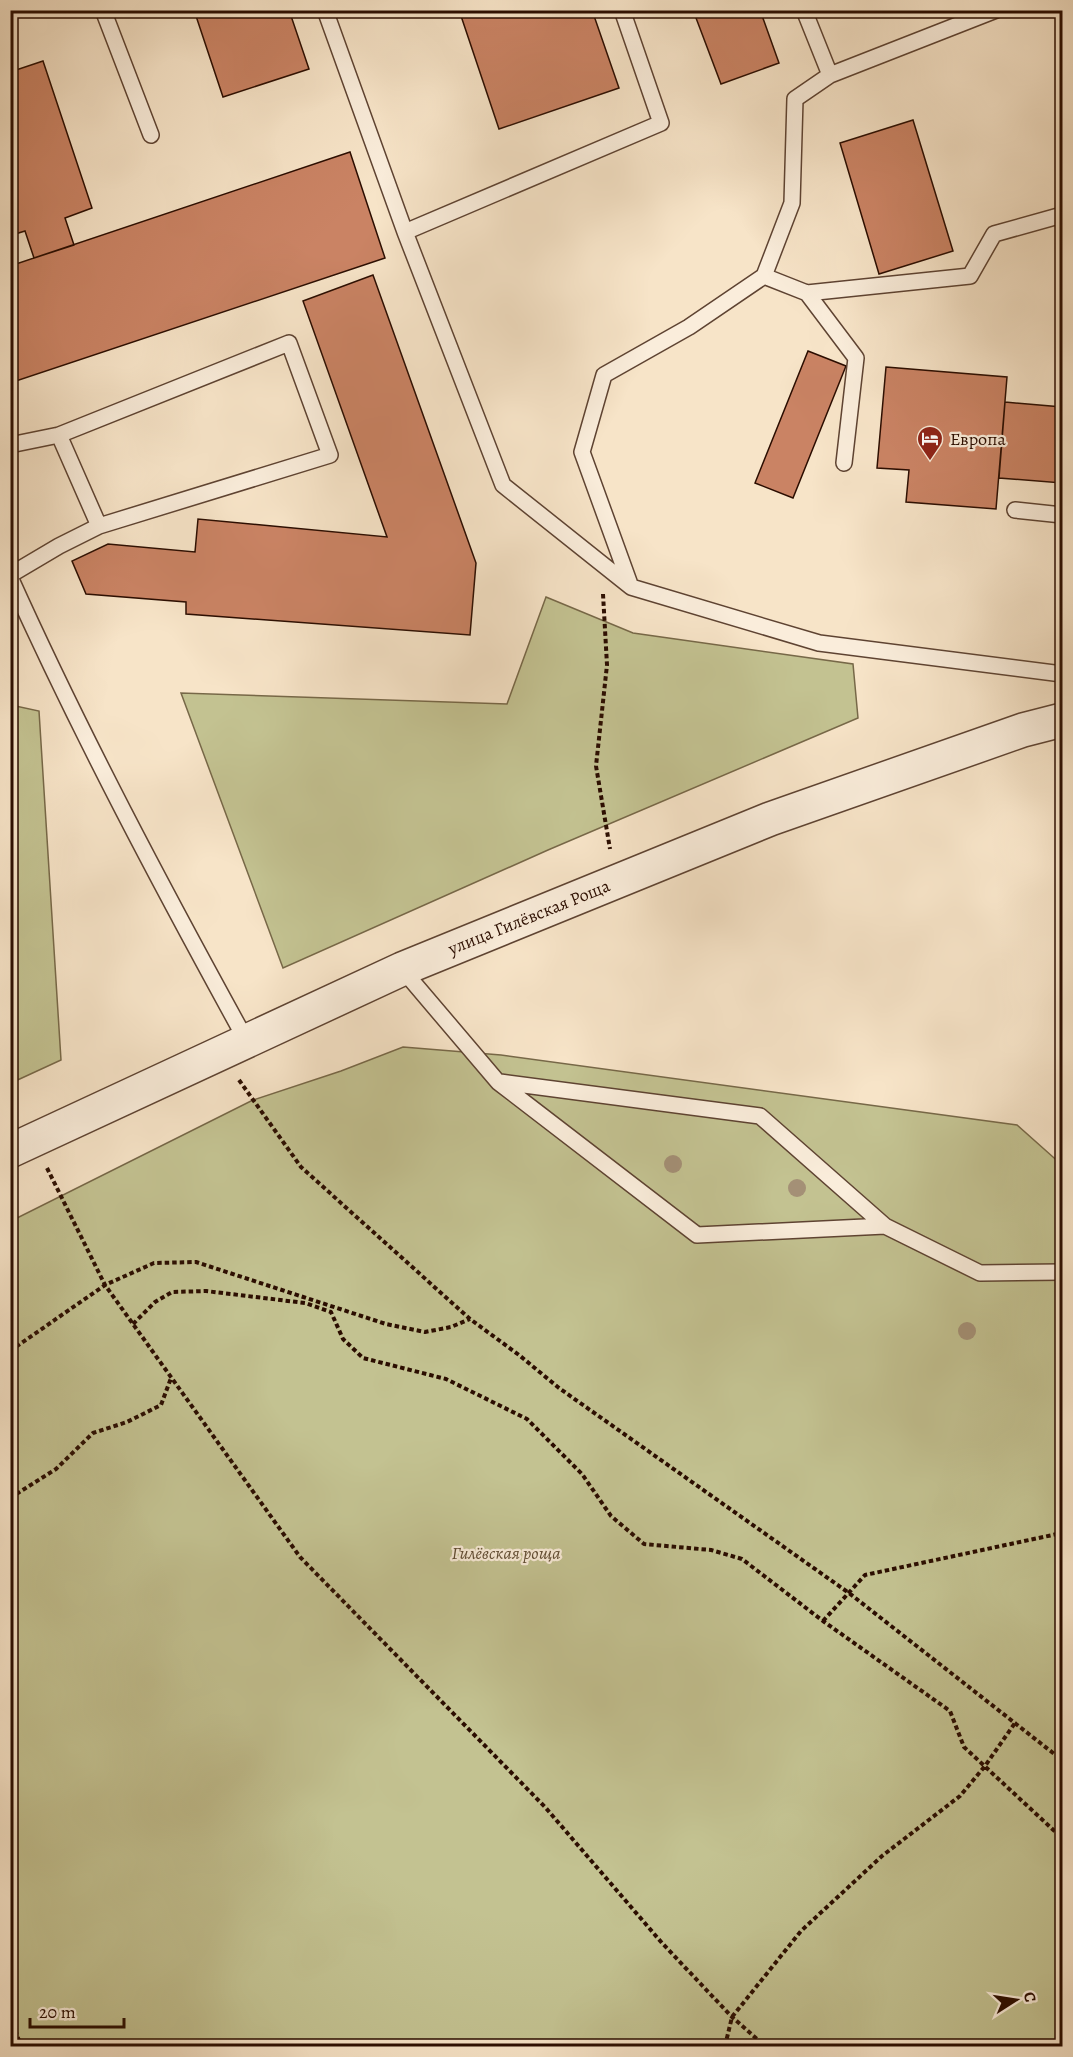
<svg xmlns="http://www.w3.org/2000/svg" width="1073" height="2057" viewBox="0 0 1073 2057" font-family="Alegreya,serif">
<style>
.green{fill:#c3c291;stroke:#776848;stroke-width:1.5}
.building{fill:#ca8364;stroke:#2b0d00;stroke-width:1.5}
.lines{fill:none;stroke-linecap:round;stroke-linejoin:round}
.service-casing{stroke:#5e4332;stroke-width:18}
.tertiary-casing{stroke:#5e4332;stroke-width:36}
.path{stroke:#2b0d00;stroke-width:4;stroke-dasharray:4.5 3;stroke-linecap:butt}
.service{stroke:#faeddb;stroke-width:15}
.tertiary{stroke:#faeddb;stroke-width:33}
.tree{fill:#a49076}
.labels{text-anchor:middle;stroke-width:4.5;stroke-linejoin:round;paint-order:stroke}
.poi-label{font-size:18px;fill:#2b0d00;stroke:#faeddb;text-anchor:start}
.street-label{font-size:18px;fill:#2b0d00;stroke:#faeddb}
.park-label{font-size:18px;font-style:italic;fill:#604c33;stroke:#faeddb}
</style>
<rect width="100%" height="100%" fill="#f7e4c8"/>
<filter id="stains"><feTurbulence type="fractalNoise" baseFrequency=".00333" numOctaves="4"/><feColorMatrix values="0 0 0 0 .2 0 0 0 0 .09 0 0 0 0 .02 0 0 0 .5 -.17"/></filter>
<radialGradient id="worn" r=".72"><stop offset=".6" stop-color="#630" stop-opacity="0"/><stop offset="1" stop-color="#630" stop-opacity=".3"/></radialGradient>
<path class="green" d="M546,597l87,36 220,31 5,54 -310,132 -265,118 -102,-275 326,11z
M11,705l28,6 22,349 -50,23z
M403,1047l98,8 516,70 45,40v881h-1051v-825l242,-121 88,-29z"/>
<path class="building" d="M194,10h95l20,59 -86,28z
M459,10h133l27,78 -120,41z
M693,10h67l19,53 -58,21z
M43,61l49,147 -27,10 9,27 -40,13 -9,-27 -13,4 -2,-4v-159z
M913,120l40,131 -74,23 -39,-131z
M350,152l35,106 -375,125v-117z
M373,275l103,288 -6,72 -284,-21v-12l-100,-8 -14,-33 36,-17 87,8 3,-33 189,18 -84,-236z
M808,351l38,15 -53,132 -38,-15z
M886,367l121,10 -11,132 -90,-7 3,-32 -32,-2z
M1005,402l57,5v76l-63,-5z"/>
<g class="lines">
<defs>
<path id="service" d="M103,10l48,125
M325,10l80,222 98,253 128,102 188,56 243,31
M804,10l26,65
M405,232l256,-109 -39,-113
M764,276l43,17 163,-17 24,-42 68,-19
M807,293l49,65 -12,105
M10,445l49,-10
M1015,510l47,5
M10,575l49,-29 40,-20 231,-71 -41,-112 -230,92 40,91
M10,577c71,158 153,312 236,463
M631,587l-49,-135 22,-77 85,-48 75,-51 28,-73 3,-104 35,-24 166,-65
M402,969l96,113 199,153 188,-9 95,47 82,-1
M500,1082l260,34 125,110"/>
<path id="tertiary" d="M10,1151l392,-182 368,-150 253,-89 39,-10"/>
</defs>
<use href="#service" class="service-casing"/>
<use href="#tertiary" class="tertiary-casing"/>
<path class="path" d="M603,594l4,71 -11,101 14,83
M239,1080l62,87 169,152 49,36 40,33 290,205 213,167
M47,1168l58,117 49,-22 42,-1 190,62 39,8 26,-5 19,-8
M133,1324l22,-22 17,-10 34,-1 99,12 26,9 12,27 20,19 83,21 81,40 55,55 29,42 33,28 67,6 31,9 81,62 127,90 14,36 98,91
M10,1351l95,-66 195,272 245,250 117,136 70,74 33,29
M10,1498l46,-29 37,-36 34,-11 34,-17 10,-27
M823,1621l42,-46 197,-42
M10,2016l11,30
M725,2046l7,-29 69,-86 81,-75 78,-60 25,-30 30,-43"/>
<use href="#service" class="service"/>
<use href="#tertiary" class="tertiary"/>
</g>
<g class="tree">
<circle cx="673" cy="1164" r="9"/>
<circle cx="797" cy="1188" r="9"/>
<circle cx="967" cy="1331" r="9"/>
</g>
<defs>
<symbol id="hotel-pin" viewBox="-11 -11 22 30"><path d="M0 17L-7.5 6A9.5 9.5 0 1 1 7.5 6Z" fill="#8f2418" stroke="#faeddb"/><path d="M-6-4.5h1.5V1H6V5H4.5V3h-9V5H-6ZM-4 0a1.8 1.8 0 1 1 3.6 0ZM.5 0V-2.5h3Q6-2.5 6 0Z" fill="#fff"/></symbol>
</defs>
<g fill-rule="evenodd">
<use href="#hotel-pin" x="915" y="424" width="30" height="40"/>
</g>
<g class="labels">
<g class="poi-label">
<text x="950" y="445">Европа</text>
</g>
<g class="street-label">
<text transform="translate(529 917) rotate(-22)" y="6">улица Гилёвская Роща</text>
</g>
<g class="park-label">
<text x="506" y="1559">Гилёвская роща</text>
</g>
</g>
<rect width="1073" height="2057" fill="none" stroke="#f7e4c8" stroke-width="36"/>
<rect x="12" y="12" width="1049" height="2033" fill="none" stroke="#2b0d00" stroke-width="3"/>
<rect x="18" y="18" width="1037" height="2021" fill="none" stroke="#2b0d00" stroke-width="1.5"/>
<g transform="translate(1016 2000) rotate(78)" stroke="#faeddb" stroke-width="4.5" paint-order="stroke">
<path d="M0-4.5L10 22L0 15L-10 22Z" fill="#2b0d00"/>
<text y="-9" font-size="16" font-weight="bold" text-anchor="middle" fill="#2b0d00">С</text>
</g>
<path d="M30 2018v9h94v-9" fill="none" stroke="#2b0d00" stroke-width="3"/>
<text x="39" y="2018" font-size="18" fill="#2b0d00" stroke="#faeddb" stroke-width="4.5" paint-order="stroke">20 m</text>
<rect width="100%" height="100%" filter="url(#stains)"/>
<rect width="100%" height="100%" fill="url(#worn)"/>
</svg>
